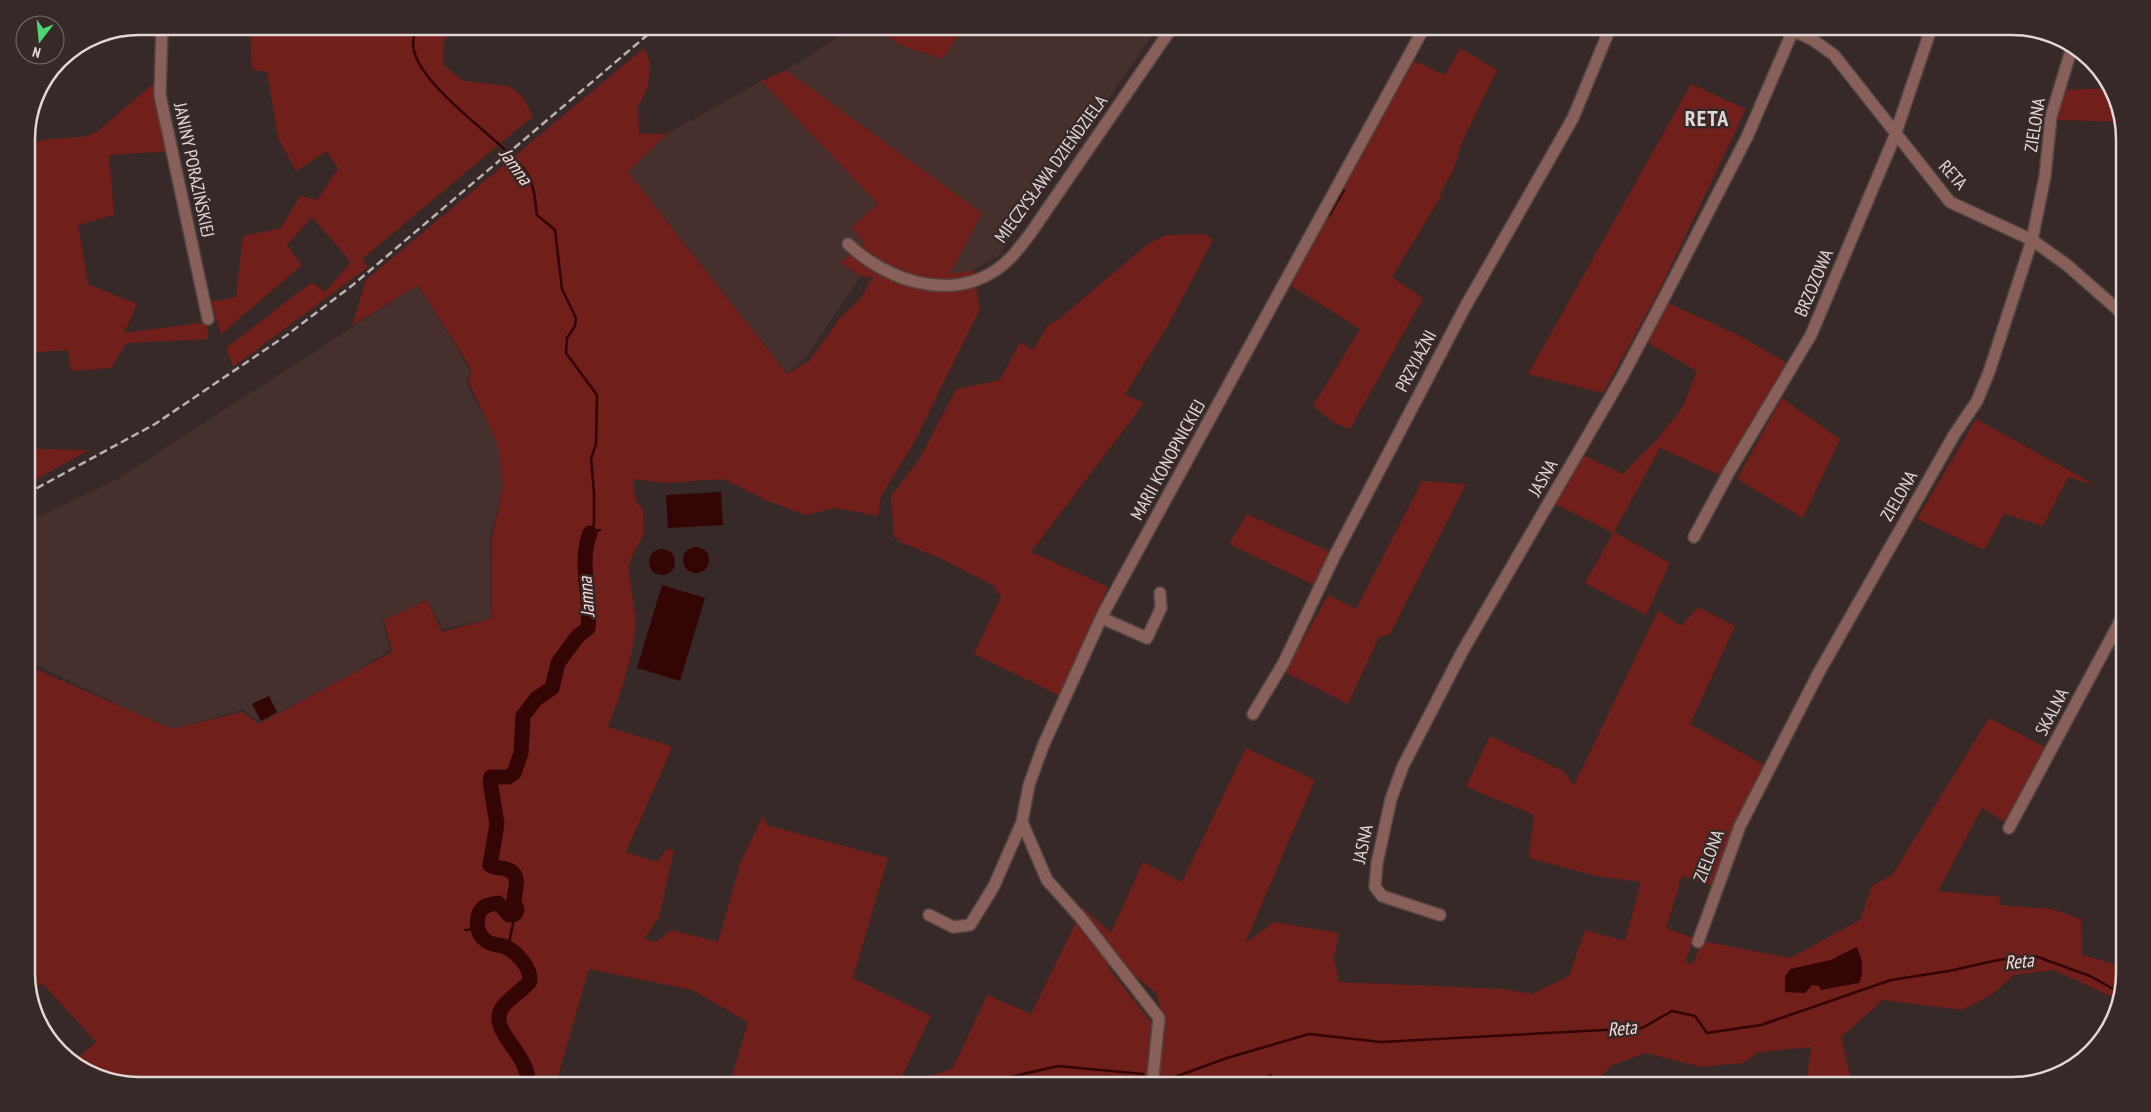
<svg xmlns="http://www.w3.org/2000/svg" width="2151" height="1112" viewBox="0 0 2151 1112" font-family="'PT Sans Narrow',sans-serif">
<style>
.built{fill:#45302d}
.green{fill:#701f1a}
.water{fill:#330504}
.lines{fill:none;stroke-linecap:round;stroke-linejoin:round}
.stream{stroke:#330504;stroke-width:2.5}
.river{stroke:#330504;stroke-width:15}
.minor-casing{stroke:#524543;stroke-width:14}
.minor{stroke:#885f59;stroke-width:11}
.rail{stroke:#bcb2b1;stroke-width:2.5;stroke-dasharray:8 4;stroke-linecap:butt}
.labels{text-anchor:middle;stroke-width:5;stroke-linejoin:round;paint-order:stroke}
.street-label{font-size:18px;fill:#e0d7d6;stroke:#372927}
.water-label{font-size:19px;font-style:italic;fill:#f6dbd7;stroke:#372927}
.district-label{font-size:22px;font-weight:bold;letter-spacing:1px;fill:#e0d7d6;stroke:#372927}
.rim{fill:none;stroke:#e0d7d6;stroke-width:2.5}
</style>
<rect width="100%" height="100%" fill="#372927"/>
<path class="built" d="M860,26h12l30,20 40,13 21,-33h196l-160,229 -25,15 -24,4 32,-61 -196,-143 58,-36 11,-2z
M761,81l117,123 -26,23 12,16 -23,20 20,13 -56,83 -18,14 -159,-201 39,-38z
M418,285l52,85 -3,15 32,59 4,43 -13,51 1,80 -48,11 -16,-30 -45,22 8,29 -55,33 -75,39 -17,-13 -71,21 -138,-66 -7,3 -1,-144 93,-45z"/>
<path class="green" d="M250,26h202l-9,19v20l21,16 45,5 13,10 11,20 -171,143 6,8 -135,100 -7,-19 86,-66 13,10 26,-30 -39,-45 -25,28 15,20 -81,69 -10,-32 25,-5 7,-61 38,-8 19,-32 17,4 21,-31 -11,-18 -31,20 -18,-33 -11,-66 -15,-3z
M872,26h91l-20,33 -41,-13z
M644,48l6,14 -2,25 -10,20 1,26 28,1 -39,38 159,202 23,-14 30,-42 20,-19 13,-22 -12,-1 -20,-13 23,-20 -12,-16 26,-23 -117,-123 25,-11 196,143 -32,61 23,-4 7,39 -67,135 -32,52 -3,20 -43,-8 -30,7 -37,-14 -44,-22 -59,4 -32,-4 3,22 7,9 1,24 -12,22 -4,11 8,52 -3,28 -10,38 -15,42 60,18 4,3 -46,104 31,10 10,-13 7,1 -15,67 -15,22 12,3 16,-12 46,12 23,-81 22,-45 4,9 121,33 -35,120 78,38 -31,64 27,-3 26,-9 34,-73 44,19 52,-106 28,25 32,-71 39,20 64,-134 69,32 -70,163 29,-21 65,11 -5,24 5,25 166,7 27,5 37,-18 16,-46 40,11 16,-59 -45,-6 -67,-18 5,-43 -68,-28 24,-51 73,35 11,14 84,-174 23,15 17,-19 37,19 -45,98 74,41 -29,59 -23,62 -30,-10 -16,52 28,10 -8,22 2,4 5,-1 9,-22 88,17 70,-38 12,-34 20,-11 97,-157 58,30 -40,75 -25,-15 -44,83 62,6 -1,8 52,4 30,10 1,36 43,12 -6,31h-4l-62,-28 -39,5 -23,20 -29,15 -79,-10 -42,37 12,49h-34l-12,-11 4,-28 -52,5 -16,11 -42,4 -55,-14 -33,12 -23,21h-434l7,-67 -7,-26 -30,-25 -19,-2 44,56 -5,64h-417l19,-64 -56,-32 -103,-21 -34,117h-416l-50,-12 -15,-13 22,-19 -54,-59 -11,9 -4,-12v-311l4,-2 141,62 70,-17 17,12 133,-72 -8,-32 43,-20 15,32 50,-14v-81l11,-50 -5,-42 -29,-62 2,-14 -53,-84 -66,41 14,-46z
M1460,48l37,22 -34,70 -11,33 -12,20 2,2 -50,82 31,21 -73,131 -16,-6 -21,-17 47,-77 -75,-47 129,-221 31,14z
M154,83l17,68 -62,4 5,60 -36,10 10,59 49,20 -13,29 83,-11 1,17 -82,4 -15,25 -40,3 -3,-21 -42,3 2,-210 21,-4 34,-2 15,-6z
M1691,84l55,25 -86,180 -57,104 -75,-19z
M2110,88l11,34 -66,-2 11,-30z
M1204,234l9,6 -46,87 -42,67 19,9 -113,149 77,35 -48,109 -86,-42 27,-57 -7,-11 -52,-27 -47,-19h11l-12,-2 -3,-42 29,-38 36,-69 44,-9 20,-38 13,8 15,-25 11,-6 90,-76 17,-8z
M1666,302l72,33 52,30 -68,111 -62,-28 -46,84 56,31 -24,52 -61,-32 28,-50 -58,-29 28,-49 40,19 35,-36 24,-30 15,-37 -49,-28z
M1782,398l58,41 -37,79 -66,-39z
M1976,419l121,67 -29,-9 -25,49 -39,-12 -20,36 -67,-31z
M26,449h1l62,1 -63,35z
M1422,481l44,3 -76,150 -11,3 -31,67 -63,-32 43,-77 28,14z
M1247,514l84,38 -17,33 -85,-41z
M37,1011l35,42 -3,3 -24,-20z"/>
<path class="water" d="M721,492l2,33 -55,3 -2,-33z
M683 560a13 13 0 1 1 26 0a13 13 0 1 1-26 0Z
M649 562a13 13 0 1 1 26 0a13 13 0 1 1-26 0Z
M662,585l43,13 -25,83 -43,-13z
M269,696l8,16 -16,9 -9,-17z
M1856,947c7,9 8,26 3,36l-38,7 -2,-4 -7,-1 -7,8 -20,-1v-15l5,-8 41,-9z
M1271,1074l8,12h-39z"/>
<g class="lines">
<path class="stream" d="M420,26c-38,41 89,115 108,149 7,12 7,27 9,40l18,15 7,59 14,29 -1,8 -8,12 -1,15 31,42 -1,49 -5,15 3,34v31l-4,9
M1329,216l15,-26
M590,533l10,-3
M465,930l13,-1
M508,948l7,-34
M1162,1078l7,1 58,-21 82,-24 72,8 261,-14 30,-17 23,5 12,17 54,-8 130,-45 58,-9 49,-11 37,-4 55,20 25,14h6
M971,1086l87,-20 85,8"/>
<path class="river" d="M528,1086c3,-33 -41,-54 -26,-78 7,-10 20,-17 28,-27 1,-13 -14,-31 -27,-35 -7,-2 -13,-1 -18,-6 -10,-8 -11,-28 1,-34 4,-2 8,-2 12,-3l11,12 6,-1 2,-4c-1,-3 -3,-6 -3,-8 0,-11 9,-28 -8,-33 -6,-2 -10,0 -16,-4l7,-41 -7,-43 1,-4h17l6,-4 7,-20 2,-37 13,-17 16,-11 6,-25 19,-26 11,-9c4,-33 -10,-64 2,-95"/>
<defs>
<path id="minor" d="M162,26l-2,69 48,224
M1784,26l29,14 21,15 116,147 82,38 35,25 58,51
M848,244c39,36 100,58 148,26 14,-9 24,-23 34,-36l143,-208
M1694,537l35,-65 82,-137 83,-197 38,-112
M1102,618l45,20 14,-30 -1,-15
M1253,714l31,-52 51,-107 129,-246 109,-191 38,-92
M2009,828l116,-216
M929,915l24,12 17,-2 24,-39 28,-64
M1440,915l-58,-19 -7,-9 2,-24 14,-64 12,-33 59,-114 160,-275 43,-81 82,-159 48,-111
M1698,942l42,-116 78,-152 136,-239 23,-34 12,-29 43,-132 13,-64 6,-59 21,-70
M1152,1086l7,-68 -78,-100 -34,-38 -25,-58 7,-37 14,-39 60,-132 322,-588"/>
</defs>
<use href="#minor" class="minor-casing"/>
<use href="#minor" class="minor"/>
<path class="rail" d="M26,494l129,-70 132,-89 67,-51 304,-258"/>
</g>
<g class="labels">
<g class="street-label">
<text transform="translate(2035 125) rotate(-81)" y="6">ZIELONA</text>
<text transform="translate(1051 169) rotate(-54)" y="6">MIECZYSŁAWA DZIEŃDZIELA</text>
<text transform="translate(194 170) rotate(78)" y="6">JANINY PORAZIŃSKIEJ</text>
<text transform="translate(1953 175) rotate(48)" y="6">RETA</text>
<text transform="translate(1814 283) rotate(-67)" y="6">BRZOZOWA</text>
<text transform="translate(1416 361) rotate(-62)" y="6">PRZYJAŹNI</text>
<text transform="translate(1168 460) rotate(-61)" y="6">MARII KONOPNICKIEJ</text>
<text transform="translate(1543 478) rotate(-60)" y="6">JASNA</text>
<text transform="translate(1899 496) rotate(-60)" y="6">ZIELONA</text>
<text transform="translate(2052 712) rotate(-62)" y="6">SKALNA</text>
<text transform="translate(1363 844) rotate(-78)" y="6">JASNA</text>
<text transform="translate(1709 856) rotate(-69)" y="6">ZIELONA</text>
</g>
<g class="water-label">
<text transform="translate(516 166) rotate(54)" y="7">Jamna</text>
<text transform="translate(586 597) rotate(-94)" y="7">Jamna</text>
<text transform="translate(2019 961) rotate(-5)" y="7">Reta</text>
<text transform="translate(1622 1028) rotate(-5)" y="7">Reta</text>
</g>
<g class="district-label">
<text x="1707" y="126">RETA</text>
</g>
</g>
<path d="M0 0H2151V1112H0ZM139 35H2012A104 104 0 0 1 2116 139V973A104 104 0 0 1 2012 1077H139A104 104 0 0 1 35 973V139A104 104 0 0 1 139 35Z" fill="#372927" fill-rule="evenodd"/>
<path class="rim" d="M139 35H2012A104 104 0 0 1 2116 139V973A104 104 0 0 1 2012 1077H139A104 104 0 0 1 35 973V139A104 104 0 0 1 139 35Z"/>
<g transform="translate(40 40) rotate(196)"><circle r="24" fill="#372927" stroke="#7b6f6d"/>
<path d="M0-4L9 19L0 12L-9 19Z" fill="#4fd675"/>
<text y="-8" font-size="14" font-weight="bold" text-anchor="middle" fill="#e0d7d6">N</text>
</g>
</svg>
